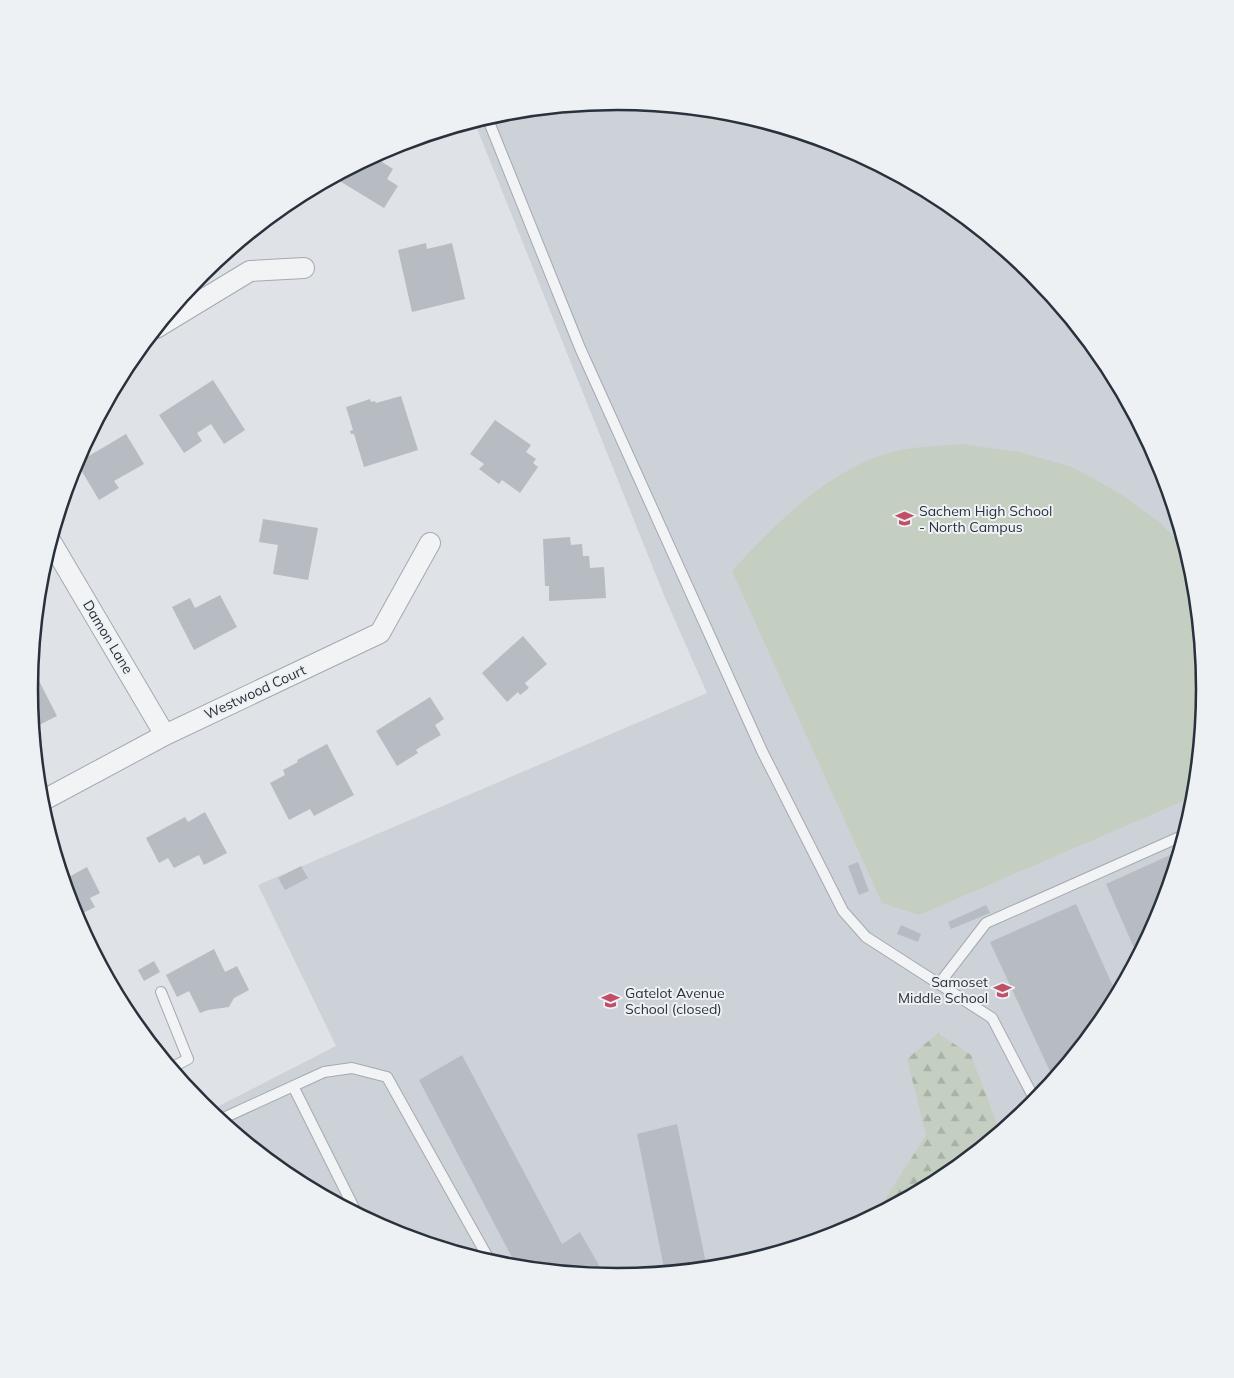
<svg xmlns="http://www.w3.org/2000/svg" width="1234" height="1378" viewBox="0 0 1234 1378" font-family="Mulish,sans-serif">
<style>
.built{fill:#cdd2d8}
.green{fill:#c5cfc1}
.forest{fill:url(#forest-firs)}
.building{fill:#b7bcc3}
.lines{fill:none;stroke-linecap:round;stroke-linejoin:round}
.lane-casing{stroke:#a5a9b0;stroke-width:12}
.street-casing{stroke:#a5a9b0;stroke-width:22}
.lane{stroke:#f1f3f5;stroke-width:10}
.street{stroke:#f1f3f5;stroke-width:20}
.labels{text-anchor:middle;stroke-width:4;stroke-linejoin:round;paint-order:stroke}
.poi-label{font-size:14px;fill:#29313c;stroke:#eef1f4;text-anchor:start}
.street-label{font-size:14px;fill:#29313c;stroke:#eef1f4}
.rim{fill:none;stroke:#29313c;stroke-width:2.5}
</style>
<defs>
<pattern id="forest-firs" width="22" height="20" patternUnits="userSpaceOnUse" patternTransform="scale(1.25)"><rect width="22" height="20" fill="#c5cfc1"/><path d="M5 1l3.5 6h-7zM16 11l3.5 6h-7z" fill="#a9b2a7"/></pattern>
</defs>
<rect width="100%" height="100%" fill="#dfe2e6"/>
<path class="built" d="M617,101l115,11 110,34 102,54 89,73 73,89 55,102 33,111 11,114 -11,115 -34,110 -54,102 -73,89 -89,73 -102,55 -111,33 -114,11 -115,-11 -110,-34 -102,-54 -81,-67 127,-65 -78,-161 449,-192 -41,-93 -192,-479 29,-9z"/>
<path class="green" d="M962,444l58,8 52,15 47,26 42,30 26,29 7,23 11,114 -10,107 -276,119 -37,-12 -150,-332c41,-46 103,-107 165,-120 21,-5 44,-5 65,-7z"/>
<path class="forest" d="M938,1033l33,22 29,77 -56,46 -68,36 50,-79 -19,-76z"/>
<path class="building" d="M373,156l20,13 -6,10 11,7 -14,22 -51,-31z
M426,243l1,6 25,-6 13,56 -53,13 -14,-62z
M213,380l32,50 -21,14 -13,-20 -14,9 5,8 -18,12 -25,-38z
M401,396l17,54 -54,17 -10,-33h-3l-1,-3 3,-1 -7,-23 24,-8 1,3 4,-1 1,2z
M495,420l36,25 -5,7 10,7 -3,4 5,4 -18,26 -18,-13 -3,4 -20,-15 5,-5 -14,-10z
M126,434l18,30 -30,17 5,7 -20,12 -22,-37z
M263,519l55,9 -10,52 -35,-6 5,-29 -19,-3z
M570,537l1,8 11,-1 1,12h6l1,12 14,-1 2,31 -57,3v-15h-4l-2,-47z
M220,595l17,32 -43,23 -22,-43 18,-9 5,10z
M523,636l24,28 -22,19 4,5 -9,7 -2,-3 -11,10 -25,-29z
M36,675l21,41 -24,12 -4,-39 1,-10z
M430,697l14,22 -9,6 6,10 -19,11 -6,4 2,3 -21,13 -21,-35z
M327,744l27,51 -40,21 -4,-7 -21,11 -19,-37 15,-8 -2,-5 15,-8 -1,-2z
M205,812l22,41 -23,12 -5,-10 -25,13 -6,-10 -9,5 -13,-25 39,-21 3,5z
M1179,851l-19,63 -22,43 -32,-73z
M858,862l11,29 -10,4 -11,-29z
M301,866l7,12 -23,12 -7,-12z
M87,867l13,26 -10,5 5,9 -18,9 2,3 -2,1 -17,-49 5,8z
M1076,904l41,91 -11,21 -52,64 -64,-138z
M986,905l4,8 -39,16 -3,-7z
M901,925l20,9 -3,8 -21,-8z
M214,949l11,23 12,-6 12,24 -15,8 -5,9 -21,3 -8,3 -11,-22 -12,6 -11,-22z
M154,961l6,11 -16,9 -6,-11z
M462,1055l100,189 18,-12 25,44 -88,-9 -98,-187z
M677,1124l30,144 -42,5 -28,-139z"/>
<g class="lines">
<defs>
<path id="lane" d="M487,117l93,231 182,403 81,160 23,26 126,81 44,84
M939,984l47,-61 198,-88
M161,992l27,67 -17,9
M293,1086l64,128
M219,1120l105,-48 28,-4 35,9 104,186"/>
<path id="street" d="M156,328l94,-57 54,-3
M50,540l115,195
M40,802l125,-67 215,-102 50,-90"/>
</defs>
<use href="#lane" class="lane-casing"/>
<use href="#street" class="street-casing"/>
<use href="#lane" class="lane"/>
<use href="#street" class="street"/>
</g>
<defs>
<symbol id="school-bare" viewBox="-9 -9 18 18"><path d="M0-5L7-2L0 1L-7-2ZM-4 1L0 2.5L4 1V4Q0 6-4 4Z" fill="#bf5068" stroke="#eef1f4" stroke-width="2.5" paint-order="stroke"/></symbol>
</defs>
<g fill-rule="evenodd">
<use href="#school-bare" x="892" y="506" width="25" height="25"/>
<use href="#school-bare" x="990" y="978" width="25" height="25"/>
<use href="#school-bare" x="598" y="988" width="25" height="25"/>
</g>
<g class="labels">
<g class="poi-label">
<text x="919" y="516">Sachem High School<tspan x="919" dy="16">- North Campus</tspan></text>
<text x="988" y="987" text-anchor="end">Samoset<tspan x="988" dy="16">Middle School</tspan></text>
<text x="625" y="998">Gatelot Avenue<tspan x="625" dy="16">School (closed)</tspan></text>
</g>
<g class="street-label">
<text transform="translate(108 637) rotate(59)" y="5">Damon Lane</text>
<text transform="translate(255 692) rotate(-25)" y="5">Westwood Court</text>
</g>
</g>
<path d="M0 0H1234V1378H0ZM38 689a579 579 0 1 1 1158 0a579 579 0 1 1-1158 0Z" fill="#eef1f4" fill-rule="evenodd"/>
<path class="rim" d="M38 689a579 579 0 1 1 1158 0a579 579 0 1 1-1158 0Z"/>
</svg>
